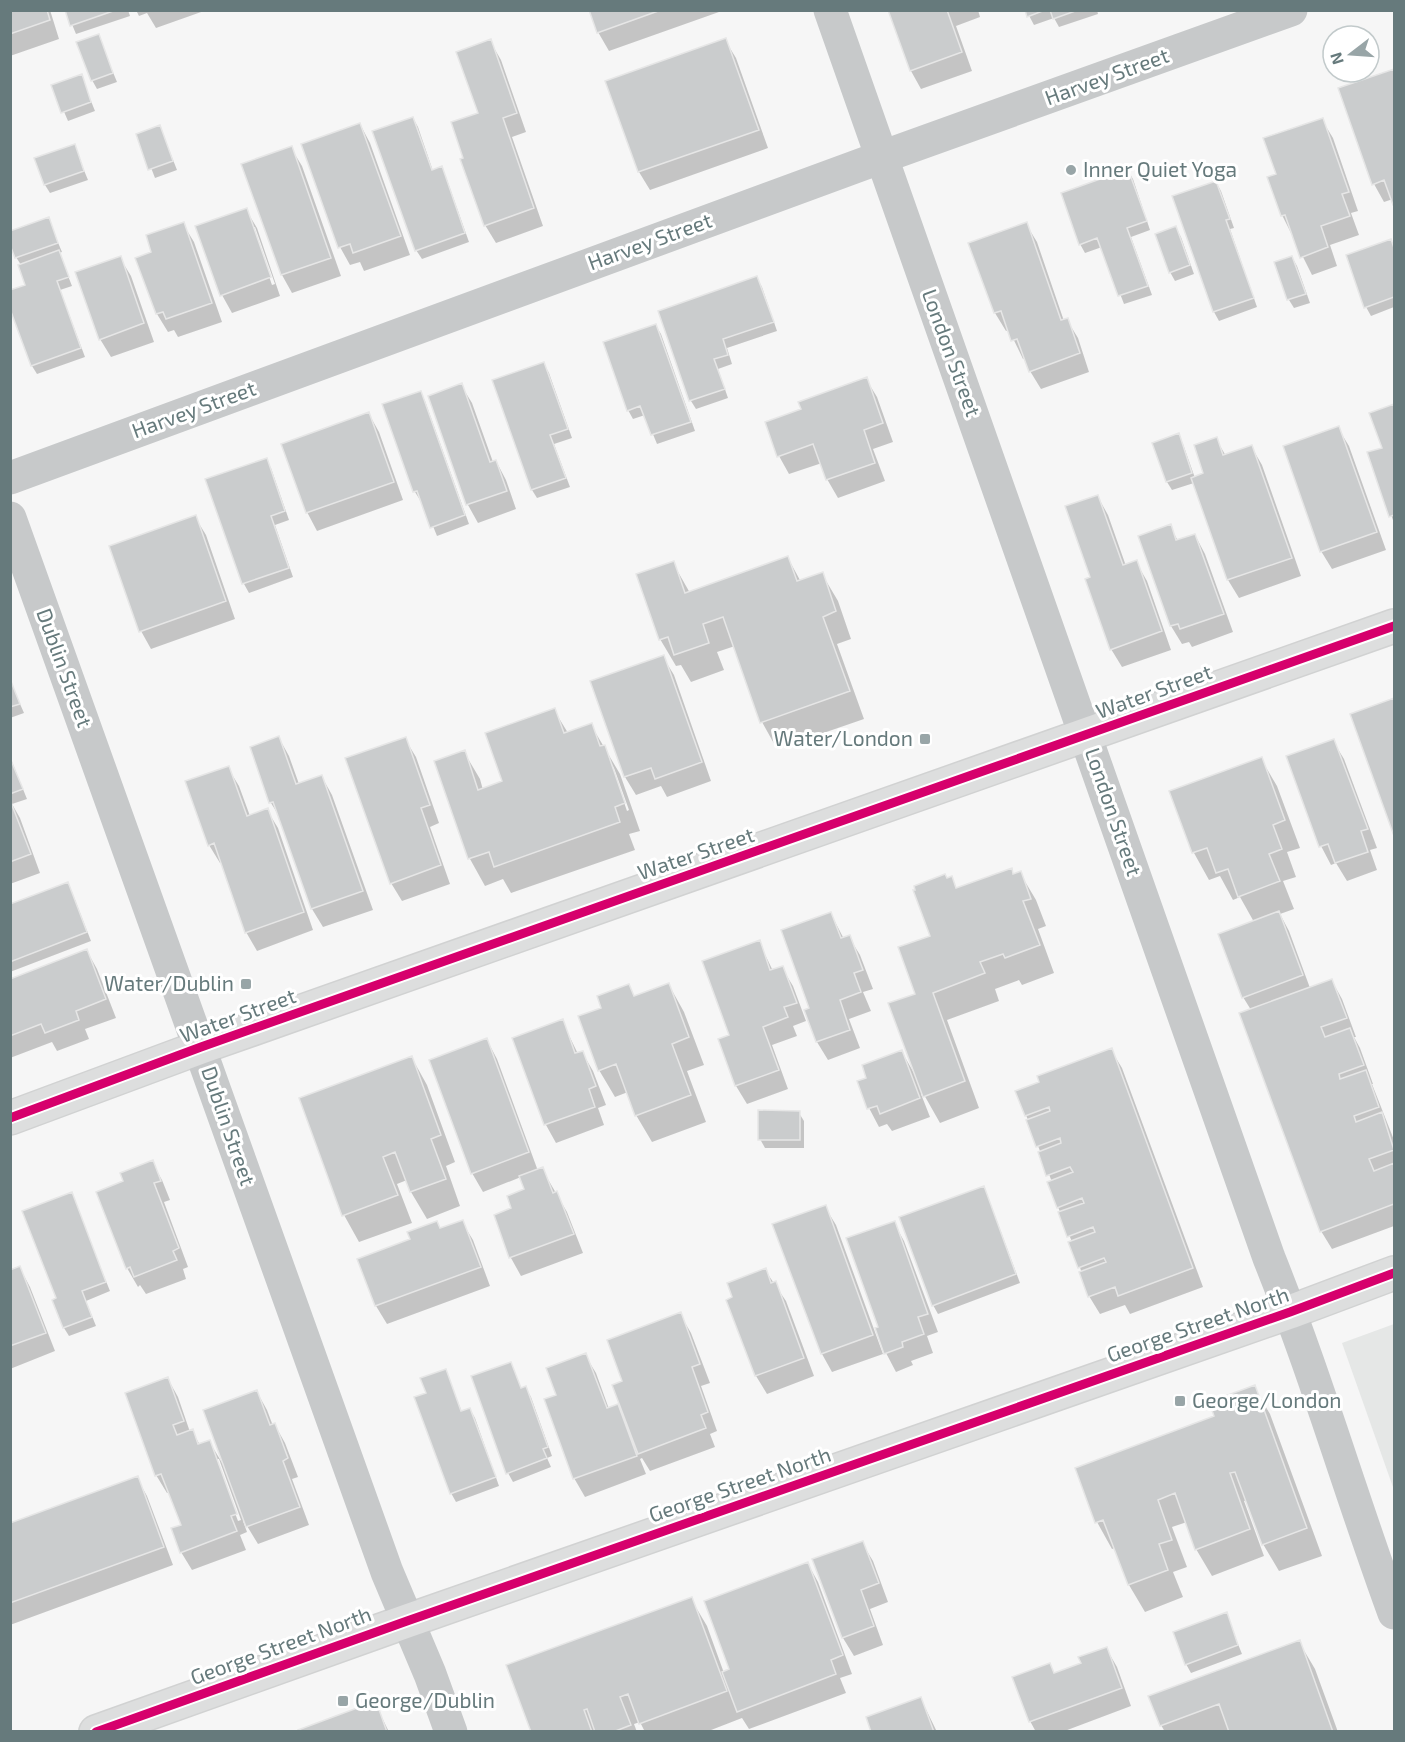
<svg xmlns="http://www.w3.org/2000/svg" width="1405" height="1742" viewBox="0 0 1405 1742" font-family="'Exo 2',sans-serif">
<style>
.built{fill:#e5e7e6}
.shadow{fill:#0003;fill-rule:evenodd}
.building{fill:#cacccd;stroke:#e6e6e6;stroke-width:1.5}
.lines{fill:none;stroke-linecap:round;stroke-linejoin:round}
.major-casing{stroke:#d1d2d2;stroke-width:36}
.minor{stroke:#c7c9ca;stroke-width:33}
.major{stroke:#dddede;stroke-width:33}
.cycleway-casing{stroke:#fff;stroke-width:13}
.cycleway{stroke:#d6006c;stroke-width:9}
.poi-dot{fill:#98a5a7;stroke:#fff;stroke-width:2}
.labels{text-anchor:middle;stroke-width:6;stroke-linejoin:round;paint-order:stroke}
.street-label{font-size:21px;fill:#667a7c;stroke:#fff}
.poi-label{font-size:21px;fill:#667a7c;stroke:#fff;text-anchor:start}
</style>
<rect width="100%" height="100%" fill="#f6f6f6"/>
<path class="built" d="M1394,1324v166l-52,-147z"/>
<path class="shadow" d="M10,10h40l9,29 -49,17z
M66,10h62l2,6 -54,18z
M136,10h67l1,1 -48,17 -9,-15 -8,3z
M591,10h127l1,2 -110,39 -11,-19z
M889,10h89l2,7 -24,9 16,45 -51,18 -10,-18z
M1026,10h71l1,4 -39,13 -5,-9 -20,7z
M98,36l19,46 -20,7 -5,-9z
M725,40l11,18 32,90 -118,42 -11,-18 -32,-90z
M490,41l11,19 25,72 -14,5 31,89 -47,17 -11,-18 -5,-111z
M1394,70v134l-1,-5 -9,3 -10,-18 -34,-95z
M81,76l14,35 -27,10 -15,-35z
M413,118l5,9 15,44 8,-3 5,9 23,65 -47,17 -6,-9z
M1322,120l11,18 25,73 -7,2 8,22 -29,10 7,21 -25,9 -30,-60 -4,-40z
M360,124l10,19 40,112 -46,16 -4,-9 -10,3 -10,-18z
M160,127l17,43 -22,8 -17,-44z
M74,146l14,34 -38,13 -5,-8z
M291,148l11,18 39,110 -49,17 -10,-18 -39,-110z
M1128,171l5,8 17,51 -19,7 21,58 -28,9 -22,-57 -17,6 -5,-9z
M1216,182l5,9 13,37 -4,1 27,78 -38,14 -5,-9 -40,-115z
M246,210l11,18 23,68 -48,17 -10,-18zM252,227h3l20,57 -3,1z
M48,219l14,33 -3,1 13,33 -12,4 25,67 -48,17 -5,-8 -22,-61 17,-19 -6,-21 -5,-8z
M183,224l11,18 28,80 -44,15 -4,-7 -6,2 -11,-18 -4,-62z
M1026,224l11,18 27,79 3,-1 11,18 11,34 -48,17 -11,-18 -5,-13 -2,1 -14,-29 -3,1 -11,-18z
M1176,228l5,9 13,37 -19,7 -5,-9z
M1390,241l4,7v59l-23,9 -5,-9z
M1292,257l5,9 13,37 -16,5 -5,-8 -13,-37z
M120,258l11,18 23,66 -43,15 -11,-18z
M757,278l5,9 15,44 -50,17 5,16 -14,5 10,29 -32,11 -5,-8 -31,-89z
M656,326l5,8 34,97 -38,13 -12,-29 -12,4 -5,-9z
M544,364l5,9 23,65 -18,6 16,43 -33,11 -5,-8z
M866,379l11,18 16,45 -20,7 12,32 -47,17 -11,-19 -5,-16 -33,11 -10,-18 24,-46z
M461,385l11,18 21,59 3,-1 10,19 10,29 -38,14 -10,-18 -39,-108z
M420,393l5,8 44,123 -32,12 -15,-37 -2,1 -5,-8 -31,-87z
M1394,406v117l-25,-70 14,-4 -12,-35z
M369,414l10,18 24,68 -86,31 -10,-19z
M1338,428l11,18 37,104 -54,19 -11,-18z
M1178,435l5,9 12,34 10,-4 11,-35 10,17 25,-10 11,19 39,111 -62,22 -11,-18 -34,-97 -22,7 -5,-8z
M266,459l5,9 18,52 -14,5 18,52 -44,16 -5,-9 -37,-104z
M1098,497l10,18 18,51 10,-4 11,19 24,69 -49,17 -11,-18 -19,-71z
M195,517l11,18 29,84 -84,30 -10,-18z
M1170,526l8,15 17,-6 10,19 28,78 -41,15 -3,-5 -7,2 -11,-18z
M788,558l13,24 21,-8 16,27 13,38 -14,5 27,75 -87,30 -15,-27 -27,-76 -18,6 7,18 -33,12 -10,-17 -5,1 -16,-27 13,-76 17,30z
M663,657l11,18 37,106 -44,16 -6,-11 -25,9 -11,-18 -33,-95z
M10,681l14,32 -14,5z
M1394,699v133l-42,-117z
M554,710l14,23 23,-8 29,49 20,57 -11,3 6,16 -124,43 -8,-14 -18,7 -15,-27 -34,-97 28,-10 16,27 3,11 21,-8zM610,761l4,7 15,42 -2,1z
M279,738l10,18 10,28 23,-7 10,18 41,115 -50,17 -11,-18 -30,-88 -11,-18 -19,-55z
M405,739l11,18 23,66 -9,4 20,57 -48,17 -11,-18z
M1333,741l11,18 33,89 -7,2 7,20 -30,11 -11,-18 -5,2 -10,-19z
M10,757l17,42 -15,5 8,14 20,55 -30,11z
M1261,759l16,27 23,62 -13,4 9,25 -13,4 11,28 -14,5 9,17 21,57 22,-7 10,18 14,38h-2l6,11 13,36h-1l22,56v86l-62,23 -11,-18 -70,-221 -8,-13 11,-75 -14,-25 -7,3 -13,-24 -11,4 -15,-27 -23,-61z
M228,768l11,18 11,30 17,-6 11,18 35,102 -56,21 -11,-19 -24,-70 -2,1 -11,-18z
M1011,869l3,6 6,-2 16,27 10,26 -8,3 16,44 -32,12 -3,-5 -24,9 4,12 -52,19 32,88 -39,15 -17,-30 -2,1 9,23 -38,14 -5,-7 -8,3 -10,-19 -1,-29 34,-27 12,21 1,-1 2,-78 30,-115 4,-1 6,11z
M72,892l19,49 -81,31v-66z
M831,914l13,25 5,-2 11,18 13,34 -10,3 8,19 -22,8 11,29 -32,12 -11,-18 -11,-31 5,-2z
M759,942l14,29 9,-3 11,18 13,35 -13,5 4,10 -25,9 16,44 -41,15 -11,-18 -5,-51z
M87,951l10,18 19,49 -31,11 4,10 -32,12 -5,-9 -42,16v-78z
M669,985l15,27 20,53 -17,6 19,51 -54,20 -16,-27 -8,-23 -13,5 -16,-27 4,-61 25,-23 7,11z
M562,1021l16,33 4,-2 11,19 13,34 -8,3 6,17 -48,18 -10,-18 -32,-86z
M487,1040l10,19 41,112 4,-2 25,43 16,41 -62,23 -10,-18 -15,-42 17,-7 13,-19 -5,-13 -38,15 -11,-19z
M1111,1050l11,18 81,219 -73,27 -5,-9 -25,9 -11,-18 -17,-54 -14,-35 -6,-25 -26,-67 16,-32z
M412,1058l15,27 28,77 -9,4 14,40 -33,13 -16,-27 -4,-12 -10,4 15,39 -53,19 -15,-27z
M799,1113l5,8v27h-39l-5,-9z
M152,1162l10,18 8,20 -6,2 24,65 -5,2 3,10 -40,15 -6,-9 -2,2 -11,-19 -2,-86z
M983,1188l5,9 32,86 -82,31 -5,-9z
M71,1194l39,97 -24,10 10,25 -27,10 -5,-8 -6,-29z
M825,1207l11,18 47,129 -51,18 -10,-18 -48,-129z
M462,1222l11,18 17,46 -103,38 -11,-18 64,-76z
M894,1223l10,18 34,91 -11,4 6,17 -22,8 2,4 -17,7 -10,-19 -9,-24 3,-1z
M20,1268l10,19 25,64 -45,18v-97z
M765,1270l21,31 28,75 -47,18 -11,-18z
M680,1314l11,19 19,50 -9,3 16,45 -7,3 5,13 -65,24 -8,-13 -2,1 6,15 -61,23 -11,-19 -16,-82 27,-41 11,18 13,36 8,-3 7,12 2,-1 -2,-35z
M510,1363l12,27 4,-2 5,9 21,59 -5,2 4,9 -38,15 -5,-9z
M445,1370l17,42 8,-3 5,9 24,68 -43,16 -5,-9 -23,-99z
M168,1379l10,18 12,35 2,-1 8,14 9,-4 15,25 33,-74 10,18 6,16 2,-1 10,18 13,34 -6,2 17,46 -51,19 -14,-23h-1l4,11 -7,3 6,15 -54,20 -11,-18 2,-26 -13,-34 -3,1 -11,-18zM215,1459h4l22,61 -3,1z
M1254,1387l16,27 52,142 -43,15 -16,-27 -16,-44 -3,1 20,55 -52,20 -16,-27 -9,-27 -15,5 15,40 -14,5 10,25 -38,15 -16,-27 -14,-37 -3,1 -15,-27 119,-105z
M137,1478l10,18 26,69 -163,60v-100z
M862,1543l11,18 15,41 -18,7 13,36 -29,11 -11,-18 -29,-78z
M808,1564l10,18 34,92 -12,4 6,15 -97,36 -7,-11 -36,14h-61l-5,-10 -6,2 3,8h-105l159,-133 16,27 17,47 6,-3z
M1226,1614l16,40 -51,19 -5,-9z
M1299,1642l16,27 23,63h-173l-4,-7z
M1106,1648l11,19 14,39 -69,26h-26l-6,-11 25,-47 28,-10z
M921,1699l16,33h-64z
M375,1703l14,29h-89z"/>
<path class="building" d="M10,10h37l3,10 -40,14z
M65,10h51l-46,16z
M589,10h72l-64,23z
M888,10h59l15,42 -52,19z
M1025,10h20l-18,7z
M1050,10h28l-25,9z
M99,34l14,39 -22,8 -15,-39z
M726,38l33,92 -121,42 -33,-91z
M491,39l26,74 -14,5 31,90 -50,18 -24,-67 3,-1 -12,-36 27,-9 -22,-61z
M1394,69v136h-1l-9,-25 -12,5 -34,-97z
M82,74l9,28 -30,11 -10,-28z
M413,117l19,53 10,-4 23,67 -50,18 -43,-120z
M1323,118l26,74 -7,2 8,22 -29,10 7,21 -28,11 -15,-43 -4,1 -14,-39 9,-3 -13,-36z
M360,123l41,113 -48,17 -3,-9 -12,4 -37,-104z
M160,125l13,36 -25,9 -12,-36z
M75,144l9,27 -40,14 -10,-27z
M292,146l39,112 -50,17 -40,-111z
M1128,169l19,52 -20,7 21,58 -30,10 -21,-58 -18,7 -18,-52z
M1216,181l14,38 -4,1 28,78 -41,14 -41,-116z
M247,208l24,69 -51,19 -25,-70z
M49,217l9,26 -43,15 -5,-13v-14z
M184,222l28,81 -46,16 -3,-7 -7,2 -21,-56 16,-6 -5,-17z
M1027,222l34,98 7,-2 12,35 -51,19 -12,-33 -6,2 -10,-30 -7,2 -26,-70z
M1176,226l14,39 -21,8 -14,-39z
M1391,239l3,9v49l-30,11 -18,-53z
M59,250l10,27 -12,4 24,67 -50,18 -21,-57v-19l15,-5 -7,-20z
M121,256l23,67 -45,17 -24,-68z
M1292,256l14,38 -19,6 -13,-38z
M757,276l17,46 -51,17 5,16 -14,4 11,30 -36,12 -31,-90z
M656,324l35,98 -40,13 -11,-29 -13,5 -24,-69z
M544,362l24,67 -18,6 16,43 -35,12 -39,-110z
M867,377l16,46 -19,7 11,33 -49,17 -13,-36 -36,13 -12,-35 36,-13 -3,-7z
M462,383l28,79 6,-2 11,31 -41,14 -38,-109z
M421,391l44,124 -35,13 -13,-37 -4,1 -31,-88z
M1394,404v111l-5,2 -22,-65 15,-4 -13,-35z
M369,412l25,70 -88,31 -25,-69z
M1339,426l38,106 -57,20 -37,-106z
M1179,433l13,40 -26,9 -14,-39z
M1217,437l6,18 29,-10 40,113 -65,22 -36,-102 12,-5 -9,-28z
M267,458l18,53 -14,5 18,52 -47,16 -37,-105z
M1098,495l25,70 14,-5 25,71 -52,19 -25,-71 5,-2 -25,-71z
M196,515l30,86 -87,31 -30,-86z
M1171,524l5,16 19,-6 29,80 -44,15 -2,-5 -8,2 -32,-90z
M788,556l9,25 26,-9 13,39 -13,6 27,74 -90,32 -37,-106 -20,7 6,19 -35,12 -6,-18 -9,3 -23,-66 38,-13 11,32z
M664,655l38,107 -47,17 -4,-11 -27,9 -34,-96z
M10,679l10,25 -10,3z
M1394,698v138l-44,-122z
M555,708l9,25 28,-10 8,23 5,-1 20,58 -10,4 5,15 -126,45 -5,-15 -21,7 -34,-98 31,-11 13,40 24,-9 -17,-48z
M279,736l17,48 26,-9 41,116 -52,18 -38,-107 -4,1 -19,-56z
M406,737l24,68 -9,3 20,57 -51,19 -45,-126z
M1334,739l34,90 -7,2 7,21 -33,11 -7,-19 -9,3 -33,-91z
M1262,757l23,63 -12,5 9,24 -13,5 11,27 -42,16 -10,-28 -12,4 -9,-25 -15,5 -23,-62z
M10,758l13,31 -13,5z
M229,766l18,50 21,-8 36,104 -59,21 -31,-90 -6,3 -23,-65z
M10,800l21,54 -21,8z
M1012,868l1,6 8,-3 10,28 -8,2 17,44 -35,13 -2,-4 -23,8 5,11 -52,20 32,88 -42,16 -35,-94 27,-9 -17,-47 32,-11 -17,-46h2l-1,-4 31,-12 2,4 5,-2 4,12z
M68,882l19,50 -77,30v-58z
M1279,911l24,64 -61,23 -24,-64z
M831,912l10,26 9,-3 13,35 -9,3 7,19 -21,8 10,30 -34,12 -12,-32 5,-2 -28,-78z
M760,940l10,30 13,-4 14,37 -13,4 4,10 -25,10 16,43 -44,16 -17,-47 11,-4 -27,-74z
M87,949l19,50 -30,12 3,9 -34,13 -4,-9 -31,12v-57z
M1332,979l15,39 -26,9 4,10 25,-9 14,37 -25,9 1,5 26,-9 13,37 -25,9 2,6 26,-10 12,38 -25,9 5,12 20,-8v41l-74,28 -81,-219z
M669,983l20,54 -17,7 19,51 -56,21 -19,-52 -18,7 -20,-55 23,-8 -4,-12 32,-12 5,12z
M563,1019l12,34 8,-2 13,35 -7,3 6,18 -51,18 -32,-87z
M487,1038l42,114 -58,22 -42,-114z
M1112,1048l81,220 -75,28 -3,-9 -27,10 -9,-25 27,-10 -2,-4 -26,10 -10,-26 27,-10 -2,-5 -26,10 -9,-25 26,-9 -2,-5 -25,10 -10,-26 26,-10 -3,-5 -24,9 -8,-24 23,-9 -1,-5 -24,9 -10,-27 24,-9 -1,-4 -24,9 -10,-25 24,-9 -2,-6z
M902,1050l18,48 -40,16 -3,-8 -10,3 -10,-28 9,-3 -4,-13z
M412,1056l29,79 -10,4 15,40 -36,13 -15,-40 -12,5 15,38 -56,21 -43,-118z
M758,1110l42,1v29h-42z
M153,1160l8,21 -7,2 25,65 -6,3 4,9 -43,17 -4,-10 -4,2 -30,-77 27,-11 -3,-8z
M543,1167l10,26 4,-2 17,43 -65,24 -15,-43 17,-7 -4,-12 17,-7 -5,-13z
M984,1186l32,88 -84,32 -33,-89z
M72,1192l34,90 -24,9 10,26 -29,11 -11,-28 4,-2 -34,-87z
M826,1205l47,130 -52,19 -49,-130z
M463,1220l18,47 -106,39 -18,-47 53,-20 -3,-7 30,-11 3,7z
M895,1221l33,93 -10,3 6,17 -22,8 1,5 -19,7 -9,-26 3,-1 -32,-89z
M20,1266l26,67 -36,13v-76z
M766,1268l5,15 5,-2 28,77 -49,18 -29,-76 6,-3 -5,-14z
M681,1312l19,52 -8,3 16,45 -7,3 5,13 -68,26 -26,-69 10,-4 -15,-41z
M586,1353l21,55 11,-4 19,52 -64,23 -29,-80 12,-4 -10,-27z
M511,1362l10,26 5,-2 22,61 -5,2 4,9 -41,16 -35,-98z
M446,1369l15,42 9,-3 26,69 -46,17 -36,-97 12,-4 -6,-15z
M168,1377l16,44 -11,4 4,10 16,-6 5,15 12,-4 27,74 -6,2 6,15 -57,22 -9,-25 10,-3 -20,-51 -6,2 -30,-83z
M1255,1385l52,143 -45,17 -27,-73 -5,1 20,56 -55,21 -20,-57 -17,7 14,40 -13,4 9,26 -40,15 -25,-65 -8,3 -20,-55 139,-52 -5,-14z
M257,1390l13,35 5,-2 13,35 -5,3 17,46 -54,20 -43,-117z
M138,1476l26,71 -154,56v-80z
M863,1541l16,42 -18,7 13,36 -32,12 -30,-79z
M808,1562l35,93 -12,5 5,14 -99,38 -15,-40 7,-3 -25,-68z
M692,1597l35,94 -88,33 -11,-30 -8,3 11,28 -18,7h-18l-8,-23 -3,1 8,22h-61l-25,-67z
M1227,1612l11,33 -53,20 -12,-33z
M1300,1640l33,92h-104l-10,-28 -59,22 -12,-30z
M1107,1647l15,41 -93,34 -17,-45 38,-14 4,10 27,-10 -3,-6z
M921,1697l13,35h-63l-5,-15z
M376,1701l11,31h-88l-1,-2z"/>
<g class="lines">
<defs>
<path id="major" d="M10,1118l191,-71 1193,-421
M96,1732l311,-111 883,-309 104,-39"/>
</defs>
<use href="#major" class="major-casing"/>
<path class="minor" d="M830,10l439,1248c47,117 82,238 125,355
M10,478l872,-321 409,-147
M10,518l377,1054 43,102 21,58"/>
<use href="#major" class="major"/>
<defs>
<path id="cycleway" d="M10,1118l191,-71 1193,-421
M96,1732l311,-111 883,-309 104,-39"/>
</defs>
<use href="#cycleway" class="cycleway-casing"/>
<use href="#cycleway" class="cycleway"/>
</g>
<g class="poi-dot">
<circle cx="1071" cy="170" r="6"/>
<rect x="919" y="733" width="12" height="12" rx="3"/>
<rect x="240" y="978" width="12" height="12" rx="3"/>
<rect x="1174" y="1395" width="12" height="12" rx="3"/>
<rect x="337" y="1695" width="12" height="12" rx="3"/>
</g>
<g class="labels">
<g class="street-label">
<text transform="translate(1107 77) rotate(-20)" y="7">Harvey Street</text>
<text transform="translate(650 242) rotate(-20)" y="7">Harvey Street</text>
<text transform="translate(951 353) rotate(70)" y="7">London Street</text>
<text transform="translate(194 410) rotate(-20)" y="7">Harvey Street</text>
<text transform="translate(64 668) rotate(70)" y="7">Dublin Street</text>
<text transform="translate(1154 692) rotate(-20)" y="7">Water Street</text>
<text transform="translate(1113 812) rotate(71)" y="7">London Street</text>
<text transform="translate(696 854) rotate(-19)" y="7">Water Street</text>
<text transform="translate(238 1016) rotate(-20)" y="7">Water Street</text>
<text transform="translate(228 1126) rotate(71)" y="7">Dublin Street</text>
<text transform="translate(1198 1325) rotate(-19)" y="7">George Street North</text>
<text transform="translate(740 1485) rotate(-19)" y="7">George Street North</text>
<text transform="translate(281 1646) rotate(-20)" y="7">George Street North</text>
</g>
<g class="poi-label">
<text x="1083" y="177">Inner Quiet Yoga</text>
<text x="913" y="746" text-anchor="end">Water/London</text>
<text x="234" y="991" text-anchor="end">Water/Dublin</text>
<text x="1192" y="1408">George/London</text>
<text x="355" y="1708">George/Dublin</text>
</g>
</g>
<rect width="1405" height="1742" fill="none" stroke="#667a7c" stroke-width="24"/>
<g transform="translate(1351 54) rotate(253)"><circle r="28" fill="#ffffff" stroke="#c2cacb" stroke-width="1.5"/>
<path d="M0-4.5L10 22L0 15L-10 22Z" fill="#98a5a7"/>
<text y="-9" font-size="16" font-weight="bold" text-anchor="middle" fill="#667a7c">N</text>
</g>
</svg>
